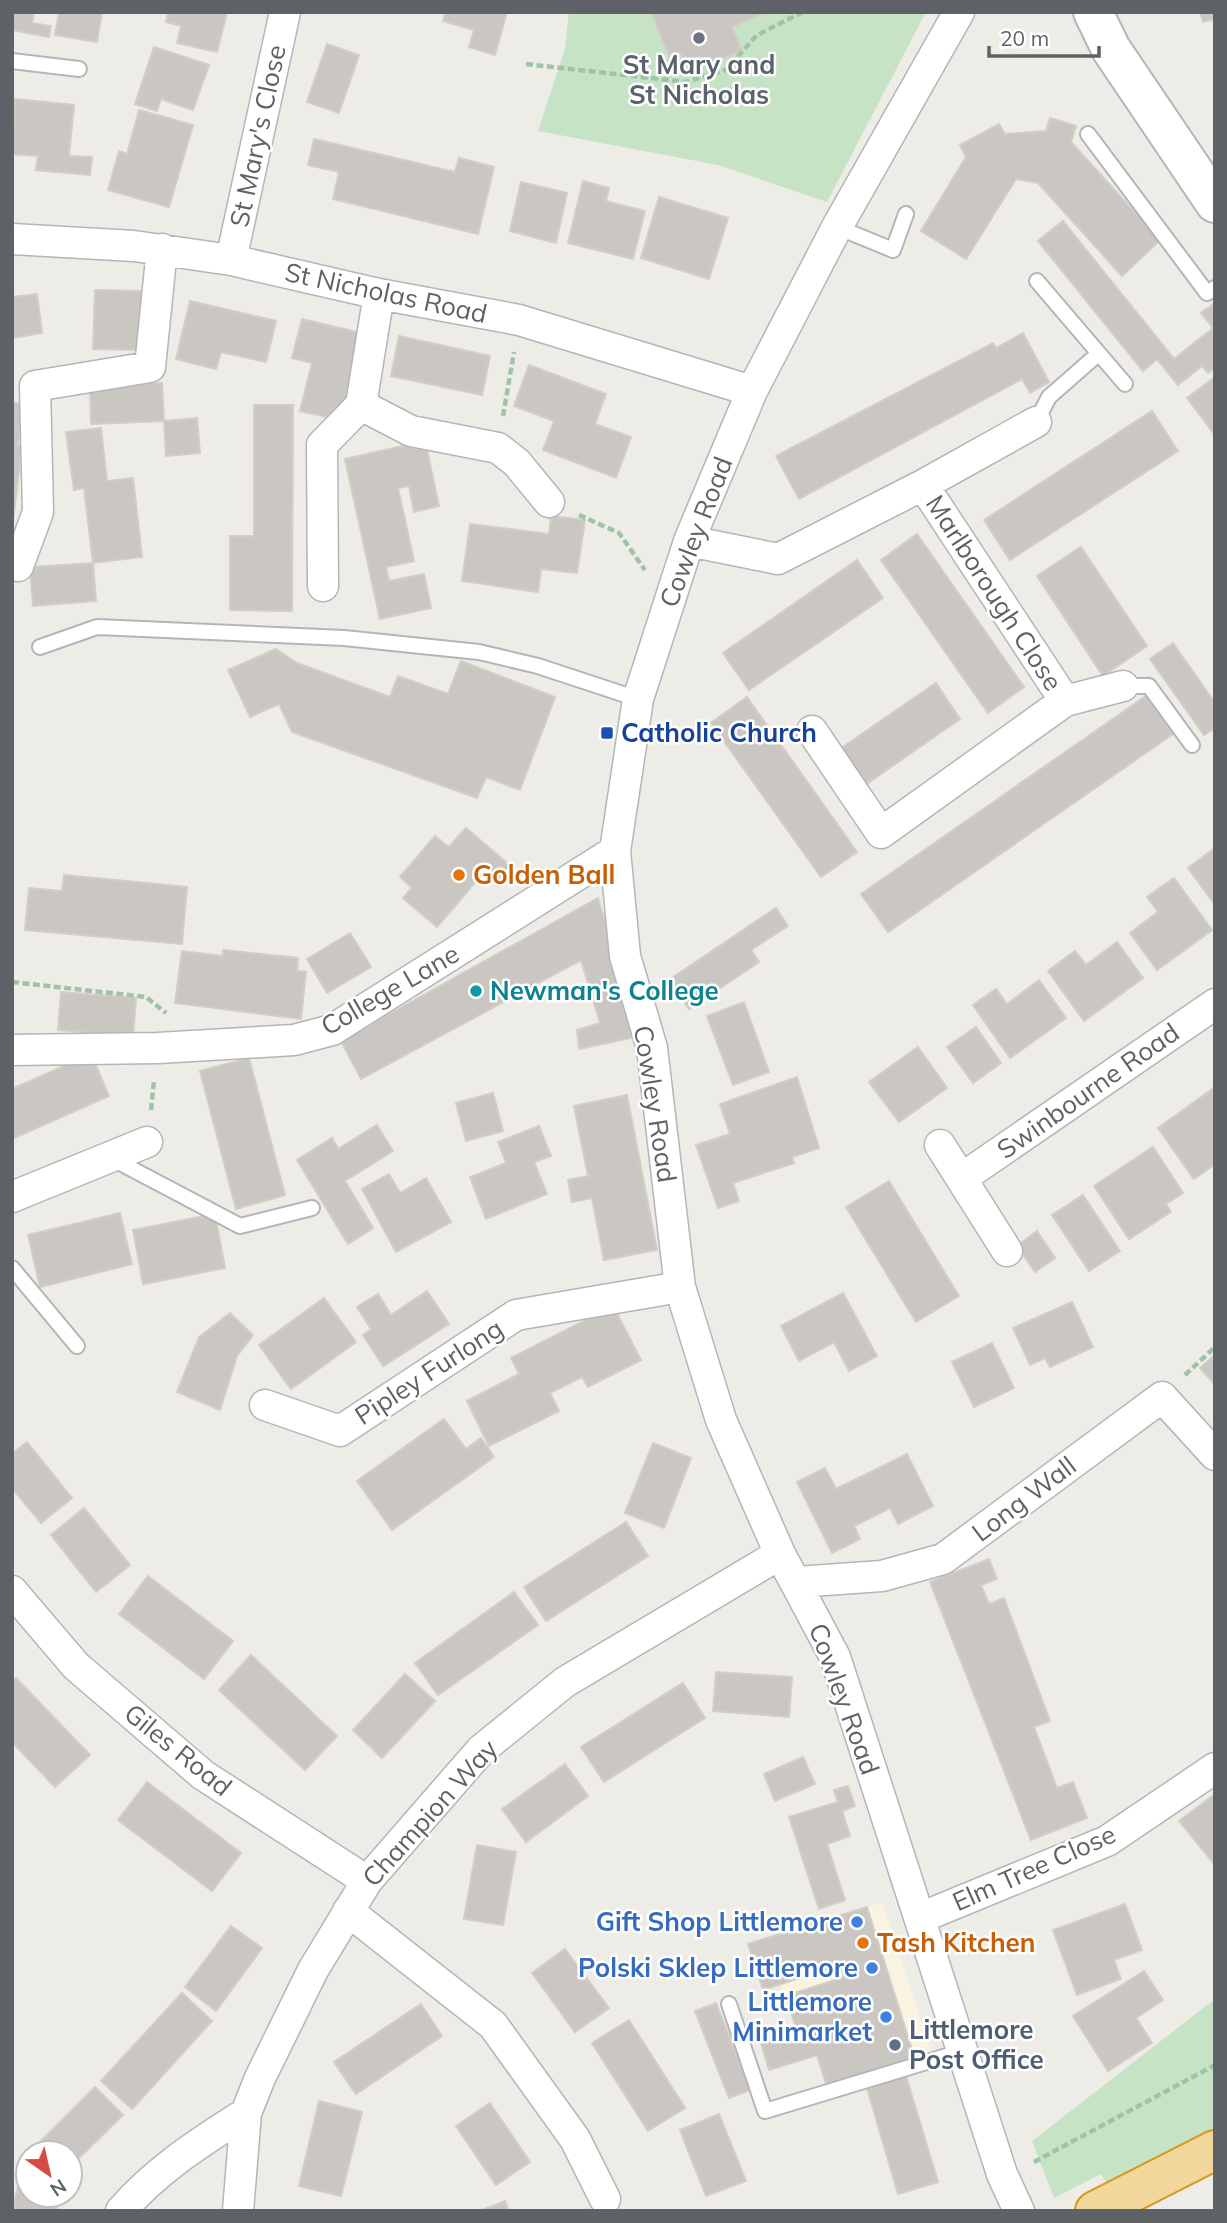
<svg xmlns="http://www.w3.org/2000/svg" width="1227" height="2223" viewBox="0 0 1227 2223" font-family="Mulish,sans-serif">
<style>
.commercial{fill:#faf3df}
.green{fill:#c7e3c6}
.building{fill:#cac7c3;stroke:#d2cec5;stroke-width:2}
.lines{fill:none;stroke-linecap:round;stroke-linejoin:round}
.lane-casing{stroke:#b3b6b9;stroke-width:18}
.street-casing{stroke:#b3b6b9;stroke-width:33}
.secondary-casing{stroke:#b2b5b9;stroke-width:42}
.highway-casing{stroke:#da951b;stroke-width:42}
.path{stroke:#a0c3a8;stroke-width:4.5;stroke-dasharray:7 3.5;stroke-linecap:butt}
.lane{stroke:#fff;stroke-width:14}
.street{stroke:#fff;stroke-width:30}
.secondary{stroke:#fff;stroke-width:38}
.highway{stroke:#f1d79b;stroke-width:38}
.worship-dot{fill:#6b7280;stroke:#fff;stroke-width:2.5}
.transit-dot{fill:#1a4fb4;stroke:#fff;stroke-width:2.5}
.food-dot{fill:#e8710a;stroke:#fff;stroke-width:2.5}
.culture-dot{fill:#0f9aa8;stroke:#fff;stroke-width:2.5}
.shop-dot{fill:#3f7fe0;stroke:#fff;stroke-width:2.5}
.service-dot{fill:#5c6f8a;stroke:#fff;stroke-width:2.5}
.labels{text-anchor:middle;stroke-width:5;stroke-linejoin:round;paint-order:stroke}
.worship-label{font-size:26px;font-weight:bold;fill:#5b616d;stroke:#fff}
.street-label{font-size:26px;fill:#5e6165;stroke:#fff}
.transit-label{font-size:26px;font-weight:bold;fill:#164399;stroke:#fff;text-anchor:start}
.food-label{font-size:26px;font-weight:bold;fill:#c56008;stroke:#fff;text-anchor:start}
.culture-label{font-size:26px;font-weight:bold;fill:#0d838f;stroke:#fff;text-anchor:start}
.shop-label{font-size:26px;font-weight:bold;fill:#366cbe;stroke:#fff;text-anchor:end}
.service-label{font-size:26px;font-weight:bold;fill:#4e5e75;stroke:#fff;text-anchor:start}
</style>
<rect width="100%" height="100%" fill="#eeece6"/>
<path class="commercial" d="M882,1902l51,154 -106,31 -11,-32 -47,15 -8,-28 36,-12 -17,-46 -17,6 -15,-46z"/>
<path class="green" d="M569,12h357l-99,190 -109,-37 -180,-34 27,-82z
M1215,1999v129l-108,56 -6,-10 -47,24 -22,-57z"/>
<path class="building" d="M12,12h22l-2,11 19,3 -2,11 -37,-7z
M59,12h43l-5,30 -42,-7z
M168,12h59l-10,40 -40,-9 4,-17 -15,-4z
M446,12h61l-12,43 -26,-8 5,-17 -31,-9z
M765,12l-33,15 10,23 -31,14 -3,-5 -19,9 -9,-15 -11,3 -17,-43z
M1200,12h15v7l-12,3z
M327,44l32,11 -20,58 -32,-11z
M154,47l55,18 -16,45 -32,-11 -4,12 -22,-7z
M15,99l59,6 -5,51 23,1 -2,18 -54,-5 2,-14 -26,-2z
M139,110l54,15 -24,82 -61,-17 11,-39 8,3z
M1050,118l26,8 -5,16 89,98 -38,36 -84,-93 -22,-4 -50,80 -45,-28 45,-74 -6,-12 39,-21 6,10 41,-3z
M314,139l141,33 4,-14 35,9 -16,67 -145,-35 6,-27 -31,-7z
M583,181l26,7 -3,13 39,10 -12,48 -65,-16z
M521,182l46,11 -11,50 -46,-12z
M659,197l69,21 -19,61 -68,-21z
M1063,221l111,138 39,-31 -12,-15 14,-10v65l-7,5 -6,-7 -24,19 -21,-26 -14,12 -105,-130z
M95,290l49,1 -2,59 -49,-1z
M37,294l5,39 -30,5v-41z
M190,301l86,20 -10,41 -45,-10 -5,17 -40,-10z
M302,319l59,14 -21,87 -40,-9 12,-48 -20,-5z
M1023,333l26,49 -19,11 -8,-14 -223,120 -23,-43 217,-113 3,5z
M399,336l91,20 -8,39 -91,-19z
M529,365l77,29 -11,30 36,13 -15,41 -73,-28 11,-29 -40,-15z
M1215,377v58l-28,-37z
M162,383l2,38 -73,3 -1,-37z
M12,402l11,2 -5,42h4l-10,83z
M254,405h39l-1,206 -62,-1v-74h24z
M1152,411l26,40 -168,109 -26,-40z
M197,418l3,35 -34,3 -2,-35z
M101,428l6,53 26,-3 9,79 -49,6 -9,-75 -10,2 -8,-58z
M425,441l14,65 -25,6 -5,-26 -11,2 16,73 -28,6 3,14 35,-7 7,34 -51,11 -35,-160z
M551,516l34,4 -8,53 -36,-4 -3,23 -76,-11 8,-57 79,10z
M917,534l107,153 -36,26 -107,-153z
M1081,547l66,99 -44,30 -66,-100z
M857,560l26,38 -134,92 -26,-37z
M93,563l3,38 -63,5 -3,-39z
M1173,643l42,60v25l-11,7 -54,-76z
M276,649l21,14 93,34 8,-21 50,18 13,-33 94,36 -35,93 -34,-13 -9,21 -185,-66 -13,-28 -29,13 -22,-47z
M936,683l24,36 -95,66 -25,-36z
M1146,696l27,38 -285,198 -27,-38z
M747,697l110,155 -36,25 -110,-154z
M466,828l47,40 -15,18 -15,-13 -46,54 -34,-29 9,-10 -12,-11 35,-41 14,11z
M1215,848v57l-27,-37z
M64,875l123,12 -5,57 -157,-14 4,-42 33,3z
M1174,878l38,52 -55,40 -27,-37 28,-21 -11,-15z
M598,898l42,138 -61,13 -2,-19 23,-7 -19,-63 -220,119 -20,-38z
M776,908l12,18 -37,24 8,12 -70,47 -20,-29z
M350,933l21,34 -44,26 -20,-34z
M1117,942l26,36 -59,43 -36,-50 27,-20 11,14z
M223,950l75,8 -1,13 9,1 -5,47 -126,-16 7,-52 41,5z
M1039,980l27,38 -56,40 -37,-53 23,-16 11,15z
M61,992l75,6 -3,38 -75,-6z
M744,1002l25,70 -36,13 -26,-69z
M976,1027l25,36 -28,20 -26,-36z
M918,1047l29,41 -48,34 -30,-40z
M91,1054l18,42 -97,43v-50z
M249,1058l36,137 -49,14 -36,-138z
M797,1077l22,71 -27,9 2,6 -61,20 6,18 -21,7 -22,-63 34,-11 -10,-30z
M1215,1087v77l-21,15 -36,-51z
M493,1093l10,38 -37,10 -10,-38z
M627,1095l30,155 -53,10 -12,-62 -20,4 -4,-22 20,-4 -14,-70z
M377,1125l16,26 -48,30 28,47 -25,16 -51,-84 35,-22 6,11z
M539,1126l12,30 -17,6 13,32 -61,25 -16,-42 36,-14 -8,-21z
M1153,1147l30,46 -17,11 5,8 -42,27 -35,-53z
M389,1174l11,19 26,-15 25,44 -55,30 -34,-63z
M889,1181l70,115 -43,26 -70,-115z
M1083,1195l37,56 -31,20 -37,-56z
M120,1213l12,51 -92,23 -12,-52z
M215,1214l10,54 -82,16 -10,-54z
M1037,1231l18,27 -20,14 -18,-26z
M427,1291l22,33 -66,42 -20,-31 8,-6 -14,-22 21,-13 13,21z
M843,1293l34,63 -28,15 -15,-29 -35,19 -18,-35z
M324,1298l32,44 -65,47 -32,-44z
M1072,1302l21,45 -43,20 -5,-9 -15,7 -17,-37z
M613,1306l28,54 -53,27 -6,-10 -32,16 9,18 -70,35 -22,-45 52,-27 -8,-16z
M230,1313l23,22 -16,21 -17,54 -43,-18 22,-55z
M992,1343l22,45 -40,19 -22,-45z
M1215,1355v30l-15,-17z
M444,1419l22,30 15,-11 13,19 -102,73 -35,-49z
M27,1442l45,56 -31,25 -29,-35v-34z
M653,1443l38,15 -27,70 -39,-15z
M907,1454l26,52 -35,18 -8,-16 -36,18 6,13 -28,14 -35,-71 28,-14 11,21z
M84,1508l46,57 -34,27 -45,-57z
M626,1522l22,34 -102,65 -22,-34z
M989,1559l8,20 -16,6 8,19 15,-6 46,123 -16,6 23,61 16,-6 14,36 -56,22 -101,-258z
M148,1576l85,65 -29,38 -85,-65z
M514,1592l24,33 -100,70 -23,-32z
M251,1655l86,81 -32,34 -86,-80z
M716,1672l76,5 -3,40 -76,-6z
M405,1674l30,27 -53,57 -29,-28z
M16,1678l74,77 -35,32 -43,-45v-60z
M683,1683l22,35 -101,64 -23,-35z
M803,1757l12,27 -40,17 -11,-27z
M565,1764l23,32 -62,46 -24,-33z
M147,1782l94,71 -29,38 -94,-71z
M848,1786l7,20 -13,5 8,25 -23,8 18,56 -26,9 -30,-92 49,-15 -4,-12z
M1215,1794v71l-36,-44z
M477,1845l39,7 -13,73 -39,-6z
M1125,1904l17,46 -28,10 7,19 -44,16 -24,-65z
M867,1907l48,152 -88,28 -10,-32 -48,15 -8,-28 36,-11 -11,-35 58,-19 -4,-12 -77,25 -15,-46z
M231,1926l31,22 -46,63 -31,-24z
M565,1949l44,59 -34,24 -43,-59z
M1144,1971l19,29 -27,18 16,25 -44,28 -35,-55z
M182,1993l30,28 -80,88 -31,-28z
M716,2003l34,87 -21,8 -34,-87z
M421,2004l21,32 -86,58 -22,-32z
M629,2020l56,88 -37,23 -56,-88z
M906,2076l32,106 -40,12 -31,-106z
M95,2087l28,28 -53,52v-14h-16l-13,-12z
M319,2101l43,11 -21,84 -42,-10z
M490,2103l40,59 -34,23 -40,-59z
M719,2114l27,67 -40,15 -26,-66z
M24,2162l4,1v32h31l-3,16h-44z
M505,2201l4,10h-29z"/>
<g class="lines">
<defs>
<path id="lane" d="M12,61l67,8
M1088,134l119,159 8,-5
M837,227l56,23 13,-36
M1037,281l88,103
M1036,422l13,-25 49,-43
M40,647l57,-20 247,11 135,14 59,14 100,33
M1123,686h26l43,59
M111,1158l129,68 72,-18
M12,1268l65,78
M729,2004l36,107 198,-60"/>
<path id="street" d="M959,12l-122,215 -85,164 -63,150 -51,158 -23,152 10,105 27,92 28,239 41,133 59,134 55,103 167,517 17,37
M12,239l122,7 97,14 148,34 140,26 233,71
M231,260l54,-248
M361,405l18,-111
M689,541l89,18 145,-74 113,-63
M18,566l20,-54 -3,-126 115,-19 12,-118
M323,586l-1,-141 39,-40 50,26 87,17 19,15 32,39
M1065,701l58,-15
M812,731l69,102 184,-132 -142,-216
M12,1050l146,-2 136,-8 38,-10 283,-179
M940,1145l67,106
M962,1178l253,-174
M12,1197l135,-55
M265,1405l75,26 176,-116 164,-28
M797,1582l85,-6 61,-17 219,-162 53,58
M12,1591l64,75 127,109 164,106
M348,1911l145,114 82,114 30,60
M920,1918l187,-77 108,-73
M121,2211c36,-42 80,-69 125,-98
M238,2211l8,-98 14,-35 53,-108 54,-89 114,-131 84,-68 215,-128"/>
<path id="secondary" d="M1093,12l18,37 104,154"/>
<path id="highway" d="M1095,2211l120,-61"/>
</defs>
<use href="#lane" class="lane-casing"/>
<use href="#street" class="street-casing"/>
<use href="#secondary" class="secondary-casing"/>
<use href="#highway" class="highway-casing"/>
<path class="path" d="M526,64l160,18 40,-12 31,-35 46,-23
M503,416l11,-64
M579,515l40,18 26,37
M12,982l134,15 20,16
M151,1110l3,-30
M1185,1375l30,-28
M1034,2162l181,-97"/>
<use href="#lane" class="lane"/>
<use href="#street" class="street"/>
<use href="#secondary" class="secondary"/>
<use href="#highway" class="highway"/>
</g>
<circle class="worship-dot" cx="699" cy="38" r="7"/>
<rect class="transit-dot" x="600" y="726" width="14" height="14" rx="3.5"/>
<g class="food-dot">
<circle cx="459" cy="875" r="7"/>
<circle cx="863" cy="1943" r="7"/>
</g>
<circle class="culture-dot" cx="476" cy="991" r="7"/>
<g class="shop-dot">
<circle cx="857" cy="1922" r="7"/>
<circle cx="872" cy="1968" r="7"/>
<circle cx="886" cy="2017" r="7"/>
</g>
<circle class="service-dot" cx="895" cy="2045" r="7"/>
<g class="labels">
<g class="worship-label">
<text x="699" y="74">St Mary and<tspan x="699" dy="30">St Nicholas</tspan></text>
</g>
<g class="street-label">
<text transform="translate(258 136) rotate(-78)" y="9">St Mary's Close</text>
<text transform="translate(386 293) rotate(12)" y="9">St Nicholas Road</text>
<text transform="translate(696 532) rotate(-69)" y="9">Cowley Road</text>
<text transform="translate(994 593) rotate(57)" y="9">Marlborough Close</text>
<text transform="translate(390 990) rotate(-30)" y="9">College Lane</text>
<text transform="translate(1088 1091) rotate(-35)" y="9">Swinbourne Road</text>
<text transform="translate(655 1104) rotate(81)" y="9">Cowley Road</text>
<text transform="translate(429 1372) rotate(-33)" y="9">Pipley Furlong</text>
<text transform="translate(1024 1499) rotate(-37)" y="9">Long Wall</text>
<text transform="translate(844 1699) rotate(70)" y="9">Cowley Road</text>
<text transform="translate(178 1750) rotate(39)" y="9">Giles Road</text>
<text transform="translate(430 1813) rotate(-48)" y="9">Champion Way</text>
<text transform="translate(1034 1868) rotate(-24)" y="9">Elm Tree Close</text>
</g>
<g class="transit-label">
<text x="621" y="742">Catholic Church</text>
</g>
<g class="food-label">
<text x="473" y="884">Golden Ball</text>
<text x="877" y="1952">Tash Kitchen</text>
</g>
<g class="culture-label">
<text x="490" y="1000">Newman's College</text>
</g>
<g class="shop-label">
<text x="843" y="1931">Gift Shop Littlemore</text>
<text x="858" y="1977">Polski Sklep Littlemore</text>
<text x="872" y="2011">Littlemore<tspan x="872" dy="30">Minimarket</tspan></text>
</g>
<g class="service-label">
<text x="909" y="2039">Littlemore<tspan x="909" dy="30">Post Office</tspan></text>
</g>
</g>
<rect width="1227" height="2223" fill="none" stroke="#5e6165" stroke-width="28"/>
<g transform="translate(49 2174) rotate(146)"><circle r="33" fill="#ffffff" stroke="#bfc0c1" stroke-width="2"/>
<path d="M0-5L12 26L0 18L-12 26Z" fill="#d54a45"/>
<text y="-10" font-size="19" font-weight="bold" text-anchor="middle" fill="#5e6165">N</text>
</g>
<path d="M989 46v10h110v-10" fill="none" stroke="#5e6165" stroke-width="3.5"/>
<text x="1000" y="46" font-size="21" fill="#5e6165" stroke="#ffffff" stroke-width="5" paint-order="stroke">20 m</text>
</svg>
